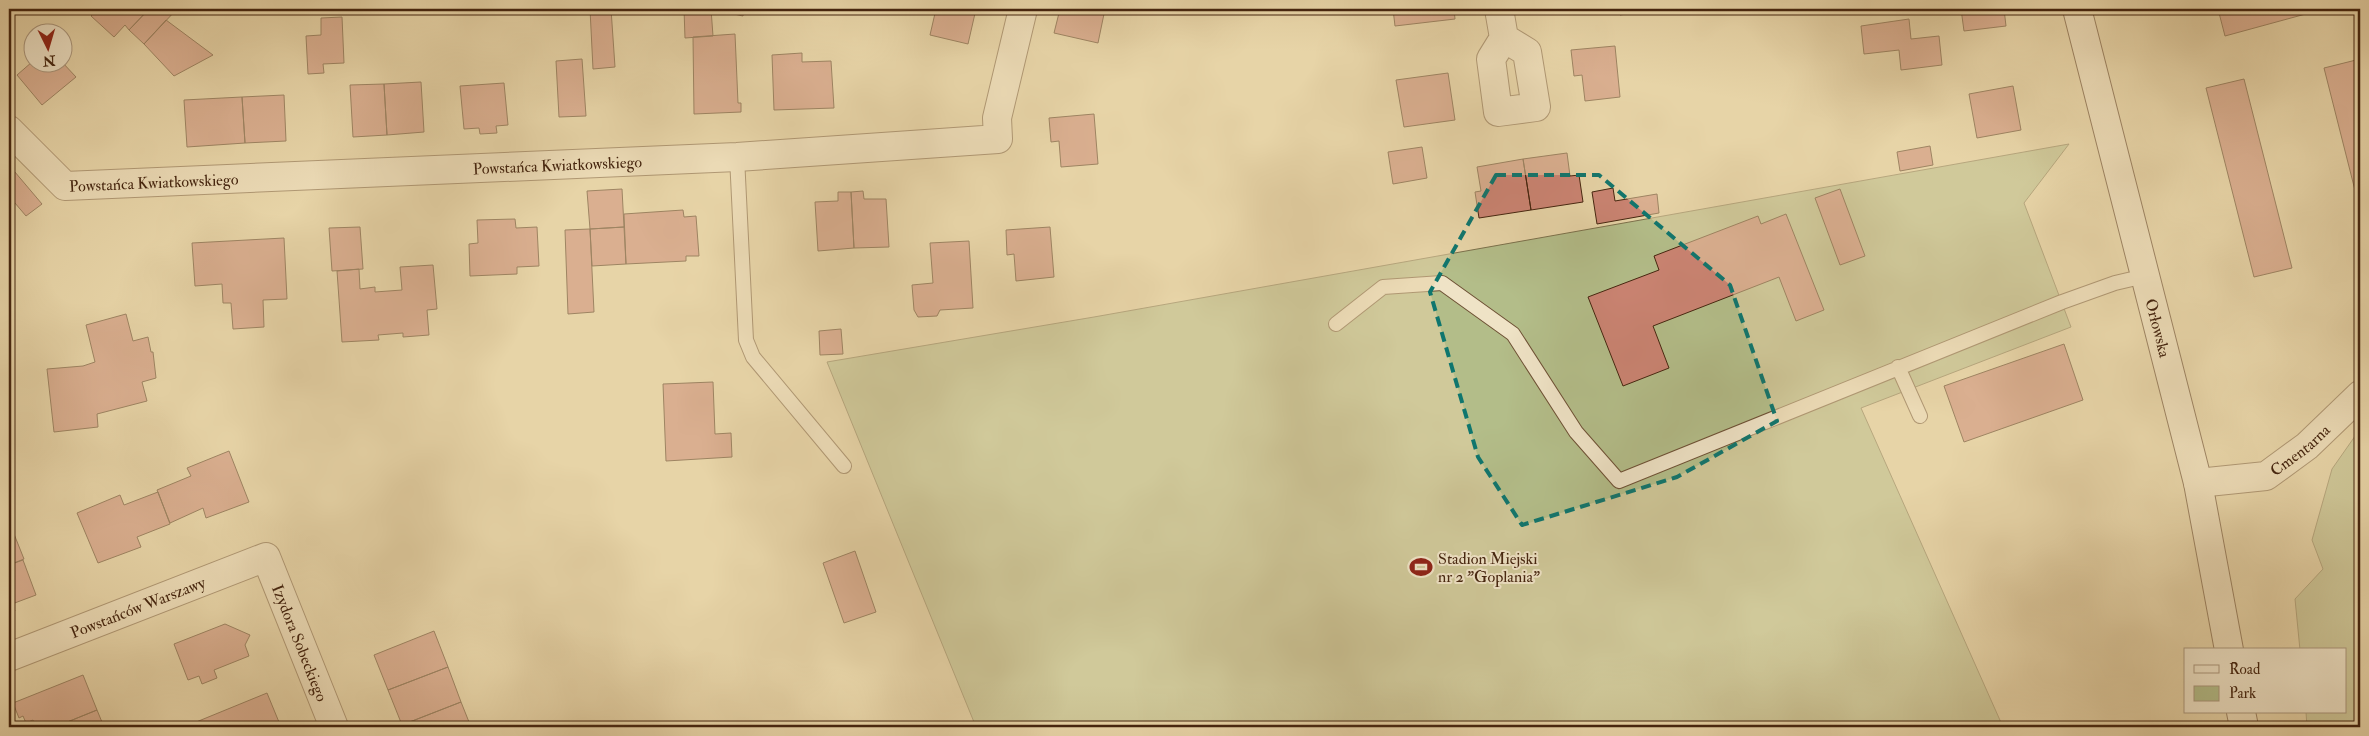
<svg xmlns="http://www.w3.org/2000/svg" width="2369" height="736" viewBox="0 0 2369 736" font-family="'IM FELL Double Pica',serif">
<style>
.green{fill:#b3bd89;stroke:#7c714c}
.building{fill:#cb8473;stroke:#45250f}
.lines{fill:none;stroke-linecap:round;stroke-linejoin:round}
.lane-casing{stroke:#6e5135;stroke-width:16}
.street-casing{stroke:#6e5135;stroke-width:30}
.secondary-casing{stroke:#45250f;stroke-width:30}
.lane{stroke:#efe3c6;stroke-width:14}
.street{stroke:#efe3c6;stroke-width:28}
.secondary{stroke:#efe3c6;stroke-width:28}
.marked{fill:none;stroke:#0f766e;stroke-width:4;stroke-dasharray:10 6;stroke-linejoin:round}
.labels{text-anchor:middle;stroke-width:4;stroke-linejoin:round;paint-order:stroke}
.street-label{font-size:16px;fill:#45250f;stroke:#efe3c6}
.poi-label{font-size:16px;fill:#45250f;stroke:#efe3c6;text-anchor:start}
</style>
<rect width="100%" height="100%" fill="#e7d4a7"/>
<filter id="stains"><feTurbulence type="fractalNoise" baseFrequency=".004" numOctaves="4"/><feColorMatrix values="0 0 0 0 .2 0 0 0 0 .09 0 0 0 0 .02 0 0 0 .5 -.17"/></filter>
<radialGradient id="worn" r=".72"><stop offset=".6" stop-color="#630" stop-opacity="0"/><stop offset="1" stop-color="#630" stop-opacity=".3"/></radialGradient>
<path class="green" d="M2069,144l-45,59 47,124 -210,81 142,319h-1027l-149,-365 267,-45z
M2360,429v298h-53l-1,-15h39v-62h-45l-5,-51 28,-30 -11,-29 20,-71z"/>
<path class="building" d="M98,9h51l-20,21 -4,-5 -11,12 -23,-21z
M149,9h28l-33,35 -15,-14z
M590,9h21l4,58 -22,2z
M684,9h27l2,27 -28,2z
M711,9h33l-1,7z
M936,9h40l-8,35 -38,-9z
M1060,9h45l-7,34 -44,-10z
M1393,9h61l1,10 -60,7z
M1619,9h38l-37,6z
M1961,9h43l2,17 -42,5z
M2218,9h106l-99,27z
M342,17l2,46 -21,1 1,9 -16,1 -2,-38 15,-1v-17z
M1909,19l2,20 28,-3 3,29 -41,5 -2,-20 -35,4 -3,-28z
M166,20l47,35 -39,21 -30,-32z
M735,34l3,69h3v9l-47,2 -1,-77z
M1615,46l5,51 -35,4 -3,-26 -8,1 -3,-26z
M802,53v9l29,-1 3,47 -60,2 -2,-55z
M582,59l4,57 -27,1 -3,-56z
M2360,59v151l-36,-142z
M32,62h30l14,15 -34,28 -25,-30z
M1448,73l7,47 -51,7 -8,-47z
M2244,79l48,189 -38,9 -48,-189z
M421,82l3,50 -37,3 -3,-51z
M504,83l4,42 -12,1 1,7 -17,1 -1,-6 -15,1 -4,-43z
M384,84l3,51 -34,2 -3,-52z
M2013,86l8,44 -44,8 -8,-44z
M284,95l2,46 -41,2 -3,-46z
M242,97l3,46 -58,4 -3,-47z
M1094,114l4,50 -37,3 -2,-26 -8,1 -2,-24z
M1930,146l3,19 -33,6 -3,-19z
M1422,147l5,31 -34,6 -5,-32z
M1567,153l3,23 9,-1 4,27 -52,8 -8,-51z
M1523,159l8,51 -52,8 -4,-26 6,-1 -4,-24z
M9,165l33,39 -16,12 -17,-20z
M1613,188l2,13 42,-7 2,19 -62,11 -5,-32z
M622,189l2,38 -34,2 -3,-38z
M1840,189l25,67 -25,9 -25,-67z
M863,191l1,8h22l3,48 -35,1 -3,-56z
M838,192h13l3,56 -36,3 -3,-49 23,-1z
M683,210l1,7 12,-1 3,40h-13v5l-60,3 -2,-50z
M1786,214l38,96 -28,11 -17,-44 -126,49 16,42 -46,18 -35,-89 71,-27 -5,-14 104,-40 3,8z
M515,219l1,9 21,-1 2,39 -22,1v7l-47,2 -1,-32 9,-1 -1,-23z
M360,227l3,42 -31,2 -3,-43z
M624,227l2,37 -34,2 -2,-37z
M1050,227l4,50 -38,4 -2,-27 -7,1 -1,-25z
M590,229l4,83 -26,2 -3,-84z
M284,238l3,61 -24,1 1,27 -31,2 -2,-26h-8l-1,-19 -27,2 -3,-43z
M969,241l4,67 -33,2 -3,6 -19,1 -4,-7 -2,-25 21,-2 -3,-40z
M433,265l4,44 -10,1 2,25 -26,2v-4l-25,2 1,5 -37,2 -5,-71 22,-2 1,20 15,-2v5l27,-2 -2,-23z
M126,314l7,27 15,-4 3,15h2l3,26 -14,4 5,19 -50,13 1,13 -44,5 -7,-63 36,-3 12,-4 -9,-37z
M841,329l2,25 -23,1 -1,-24z
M2064,344l19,56 -119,42 -20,-56z
M713,382l2,52 16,-1 1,24 -66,4 -3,-77z
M229,451l20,51 -43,16 -3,-10 -33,15 -13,-33 34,-14 -4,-8z
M158,492l12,32 -33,13 4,10 -43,16 -21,-50 43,-18 4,10z
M10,524l14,35 -15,6v-40z
M855,551l21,61 -32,11 -21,-60z
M23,560l13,35 -24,9 3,7 -6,3v-49z
M225,624l25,11 -5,10 4,11 -35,14 3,8 -15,6 -3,-8 -11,4 -14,-36z
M434,631l14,36 -60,23 -14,-35z
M448,667l13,35 -59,23 -14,-35z
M83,675l14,35 -42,17h-19l-3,-7 -7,3 -3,-7 -4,2 -6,-15z
M267,693l14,34h-97z
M461,702l10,25h-68l-1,-2z
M97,710l7,17h-49z"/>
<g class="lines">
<defs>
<path id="lane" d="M737,157l9,183 7,17 91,109
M1336,324l47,-37 59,-4 71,51 63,98 43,49 443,-179 53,-19 30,-7
M1898,367l22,49"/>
<g id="street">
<path d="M1499,9l5,29 -13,21 7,53 38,-5 -9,-55 -23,-14"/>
<path id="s1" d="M9,130l56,56 672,-29 261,-18 -1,-21 26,-109"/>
<path id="s2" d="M2198,483l68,-7 41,-30 53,-51"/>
<path id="s3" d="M9,657l257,-100 68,170"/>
</g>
<g id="secondary">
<path id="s4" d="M2077,9l121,474 31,167"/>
<path d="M2241,712l3,15"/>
</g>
</defs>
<use href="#lane" class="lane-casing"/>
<use href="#street" class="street-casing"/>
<use href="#secondary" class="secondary-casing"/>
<use href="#lane" class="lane"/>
<use href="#street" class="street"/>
<use href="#secondary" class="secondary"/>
</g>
<path d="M0 0H2369V736H0ZM1496,175h103l131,110 47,136 -100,56 -155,48 -44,-68 -48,-165z" fill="#e7d4a7" fill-opacity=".55" fill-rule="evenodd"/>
<path class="marked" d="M1496,175h103l131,110 47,136 -100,56 -155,48 -44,-68 -48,-165z"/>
<defs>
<symbol id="stadium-bare" viewBox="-9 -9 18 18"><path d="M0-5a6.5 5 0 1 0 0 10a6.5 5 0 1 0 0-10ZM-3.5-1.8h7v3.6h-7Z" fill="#8f2418" stroke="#efe3c6" stroke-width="2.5" paint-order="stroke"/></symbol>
</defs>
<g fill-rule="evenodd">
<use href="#stadium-bare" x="1405" y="551" width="32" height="32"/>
</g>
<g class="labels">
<g class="street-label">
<text dy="6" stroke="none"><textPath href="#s1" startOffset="572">Powstańca Kwiatkowskiego</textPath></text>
<text dy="6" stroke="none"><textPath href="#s1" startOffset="168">Powstańca Kwiatkowskiego</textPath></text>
<text dy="6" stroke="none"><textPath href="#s4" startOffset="329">Orłowska</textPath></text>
<text dy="6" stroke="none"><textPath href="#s2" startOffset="111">Cmentarna</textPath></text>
<text dy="6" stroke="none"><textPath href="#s3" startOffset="138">Powstańców Warszawy</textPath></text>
<text dy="6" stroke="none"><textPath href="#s3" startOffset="368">Izydora Sobeckiego</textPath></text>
</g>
<g class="poi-label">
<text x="1438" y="564">Stadion Miejski<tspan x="1438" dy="18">nr 2 "Goplania"</tspan></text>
</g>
</g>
<rect width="2369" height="736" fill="none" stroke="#e7d4a7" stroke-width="30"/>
<rect x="10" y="10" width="2349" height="716" fill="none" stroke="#45250f" stroke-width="2.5"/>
<rect x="15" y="15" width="2339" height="706" fill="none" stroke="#45250f"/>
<rect x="2184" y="648" width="162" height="65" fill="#efe3c6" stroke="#ab977d"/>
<rect x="2194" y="665" width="25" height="8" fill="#efe3c6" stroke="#ab977d"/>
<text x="2229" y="674" font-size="15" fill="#45250f">Road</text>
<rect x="2194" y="686" width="25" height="15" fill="#b3bd89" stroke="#ab977d"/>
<text x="2229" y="698" font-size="15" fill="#45250f">Park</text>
<g transform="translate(48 48) rotate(175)"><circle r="24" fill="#efe3c6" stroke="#ab977d"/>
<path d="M0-4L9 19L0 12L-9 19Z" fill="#8f2418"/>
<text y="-8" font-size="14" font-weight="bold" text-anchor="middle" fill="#45250f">N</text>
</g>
<rect width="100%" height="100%" filter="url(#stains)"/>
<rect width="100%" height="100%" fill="url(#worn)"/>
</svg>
